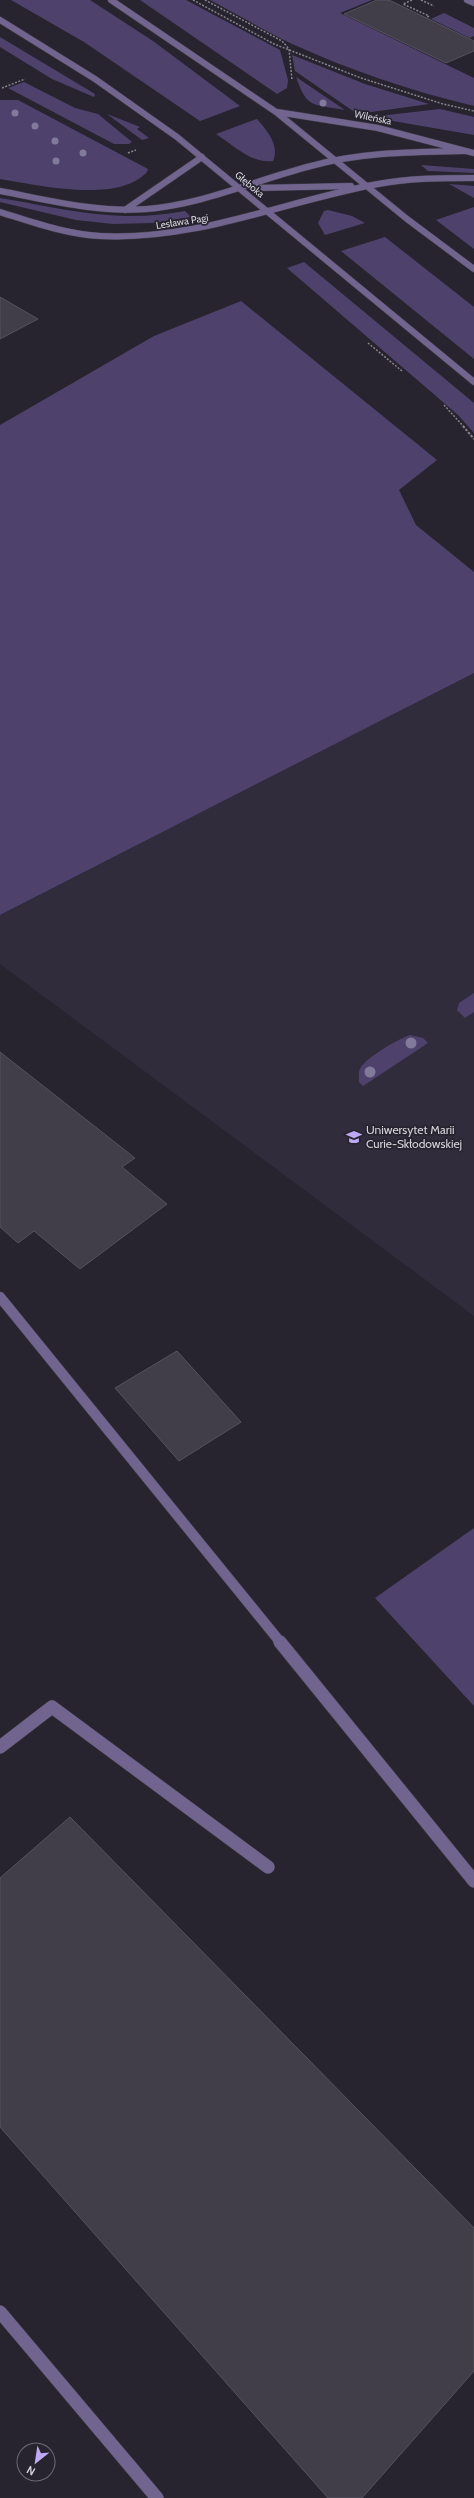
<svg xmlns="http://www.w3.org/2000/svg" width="474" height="2498" viewBox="0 0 474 2498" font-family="Cabin,sans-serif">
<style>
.built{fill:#302c3c}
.green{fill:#4e426c}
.building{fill:#413e4a;stroke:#55525f}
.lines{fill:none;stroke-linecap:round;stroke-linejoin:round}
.minor-far2-casing{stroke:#43404a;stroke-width:7}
.minor-far1-casing{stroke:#43404a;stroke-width:11}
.minor-casing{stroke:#43404a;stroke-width:14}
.path-far1{stroke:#85838c;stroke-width:1.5;stroke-dasharray:2 1.5;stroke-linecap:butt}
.path{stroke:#85838c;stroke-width:2;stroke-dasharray:2.5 1.5;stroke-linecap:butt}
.minor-far2{stroke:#716590;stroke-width:6}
.minor-far1{stroke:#716590;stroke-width:10}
.minor{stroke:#716590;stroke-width:13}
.tree{fill:#827a9b}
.labels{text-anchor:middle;stroke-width:3.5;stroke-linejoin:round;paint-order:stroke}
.far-street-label{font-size:10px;fill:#d4d3da;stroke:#27242f}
.poi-label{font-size:12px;fill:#d4d3da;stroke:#27242f;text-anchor:start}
</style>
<rect width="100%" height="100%" fill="#27242f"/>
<path class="built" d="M474,673v643l-474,-352v-49z"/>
<path class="green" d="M11,0h79l63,41 87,65 -40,15 -116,-79z
M140,0h46l94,50 8,30 -1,8 -10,6z
M210,0h162l-32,13 134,65v28c-63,-15 -125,-36 -184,-63 -27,-13 -53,-29 -80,-43z
M444,13l30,15v8l-4,2 -39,-19z
M0,37l95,57 -1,3 -42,-18 -52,-32z
M292,55l73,29 64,20 -65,9 -11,-2 -58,-40z
M296,77l49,33c-32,-6 -38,-1 -49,-33z
M24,82l51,26 23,6 34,28 -3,2h-15l-106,-56z
M0,100h18l130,69 -1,3c-29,32 -109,13 -147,7z
M440,109l34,8v18l-104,-18z
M107,114l33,13 -3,2 12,9 -7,2z
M257,119c10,11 23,27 16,42 -21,3 -40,-16 -57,-27z
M421,165l53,4v4l-46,-2z
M449,184l25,2v12z
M0,198c66,11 117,26 185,13l6,6 -39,6 -39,1 -37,-4 -76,-18z
M474,207v42l-38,-29z
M328,210l24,6 13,7 -40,12 -7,-12 6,-12z
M385,237l89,70v52l-133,-108z
M304,262l170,141v30l-16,-18 -171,-147z
M241,301l196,159 -38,30 17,35 58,47v101l-474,242v-490l154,-89z
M474,993v19l-9,6 -8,-8 2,-7z
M410,1035l13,3 5,5 -65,43 -4,-4c0,-4 -1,-9 1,-13 5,-11 38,-30 50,-34z
M474,1528v178l-99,-108z"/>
<path class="building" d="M377,0h12l85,41v10l-28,12 -102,-49z
M0,297l38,22 -38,20z
M0,1052l135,106 -13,9 45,37 -87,65 -46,-38 -16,12 -18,-16z
M177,1351l64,71 -62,39 -64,-73z
M70,1817l404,411v143l-112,127h-34l-328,-371v-249z"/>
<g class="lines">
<defs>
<path id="minor-far2" d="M111,0l165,112 131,107 67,50
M467,0l7,3
M0,20l95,59 82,58 297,245
M277,112l101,16 96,25
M253,188l98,-2
M0,191c48,9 97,22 147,18 57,-5 109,-29 164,-43 50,-14 101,-14 153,-15
M125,210l77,-53
M0,212c32,10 65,22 100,24 96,5 185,-35 278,-52 31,-6 64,-6 96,-6"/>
<path id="minor-far1" d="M0,1297l281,346"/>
<path id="minor" d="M280,1642l194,239
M0,1747l52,-40 216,160
M0,2312l157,186"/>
</defs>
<use href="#minor-far2" class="minor-far2-casing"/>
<use href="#minor-far1" class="minor-far1-casing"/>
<use href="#minor" class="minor-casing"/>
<path class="path-far1" d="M193,0l81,44 87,34 82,26 31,7
M205,0l77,41 7,8 3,31
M412,0l-9,4 26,12 -3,2
M421,0l13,6
M2,88l23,-9
M128,153l8,-3
M368,343l34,28
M444,405l20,22"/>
<path class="path" d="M463,426l11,13"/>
<use href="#minor-far2" class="minor-far2"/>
<use href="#minor-far1" class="minor-far1"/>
<use href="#minor" class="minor"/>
</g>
<g class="tree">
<circle cx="323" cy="103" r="3.5"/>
<circle cx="15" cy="113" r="3.5"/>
<circle cx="35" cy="126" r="3.5"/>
<circle cx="55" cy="141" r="3.5"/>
<circle cx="83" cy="153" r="3.5"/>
<circle cx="56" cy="161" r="3.5"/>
<circle cx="411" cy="1043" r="5.5"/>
<circle cx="370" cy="1072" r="5.5"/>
</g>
<defs>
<symbol id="university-bare" viewBox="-9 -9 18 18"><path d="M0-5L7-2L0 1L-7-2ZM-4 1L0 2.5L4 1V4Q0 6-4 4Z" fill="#bea9f4" stroke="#27242f" stroke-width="2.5" paint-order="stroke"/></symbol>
</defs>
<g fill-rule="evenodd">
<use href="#university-bare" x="343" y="1126" width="22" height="22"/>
</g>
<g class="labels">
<g class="far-street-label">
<text transform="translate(373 117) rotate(12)" y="4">Wileńska</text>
<text transform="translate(250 184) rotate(40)" y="4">Głęboka</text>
<text transform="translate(182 221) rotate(-9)" y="4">Lesława Pagi</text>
</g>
<g class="poi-label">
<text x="366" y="1134">Uniwersytet Marii<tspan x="366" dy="14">Curie-Skłodowskiej</tspan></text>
</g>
</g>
<g transform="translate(36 2462) rotate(210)"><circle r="19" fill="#27242f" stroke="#6c6a73"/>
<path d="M0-3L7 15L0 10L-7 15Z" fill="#bea9f4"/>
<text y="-6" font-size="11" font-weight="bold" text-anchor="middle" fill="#d4d3da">N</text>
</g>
</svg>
